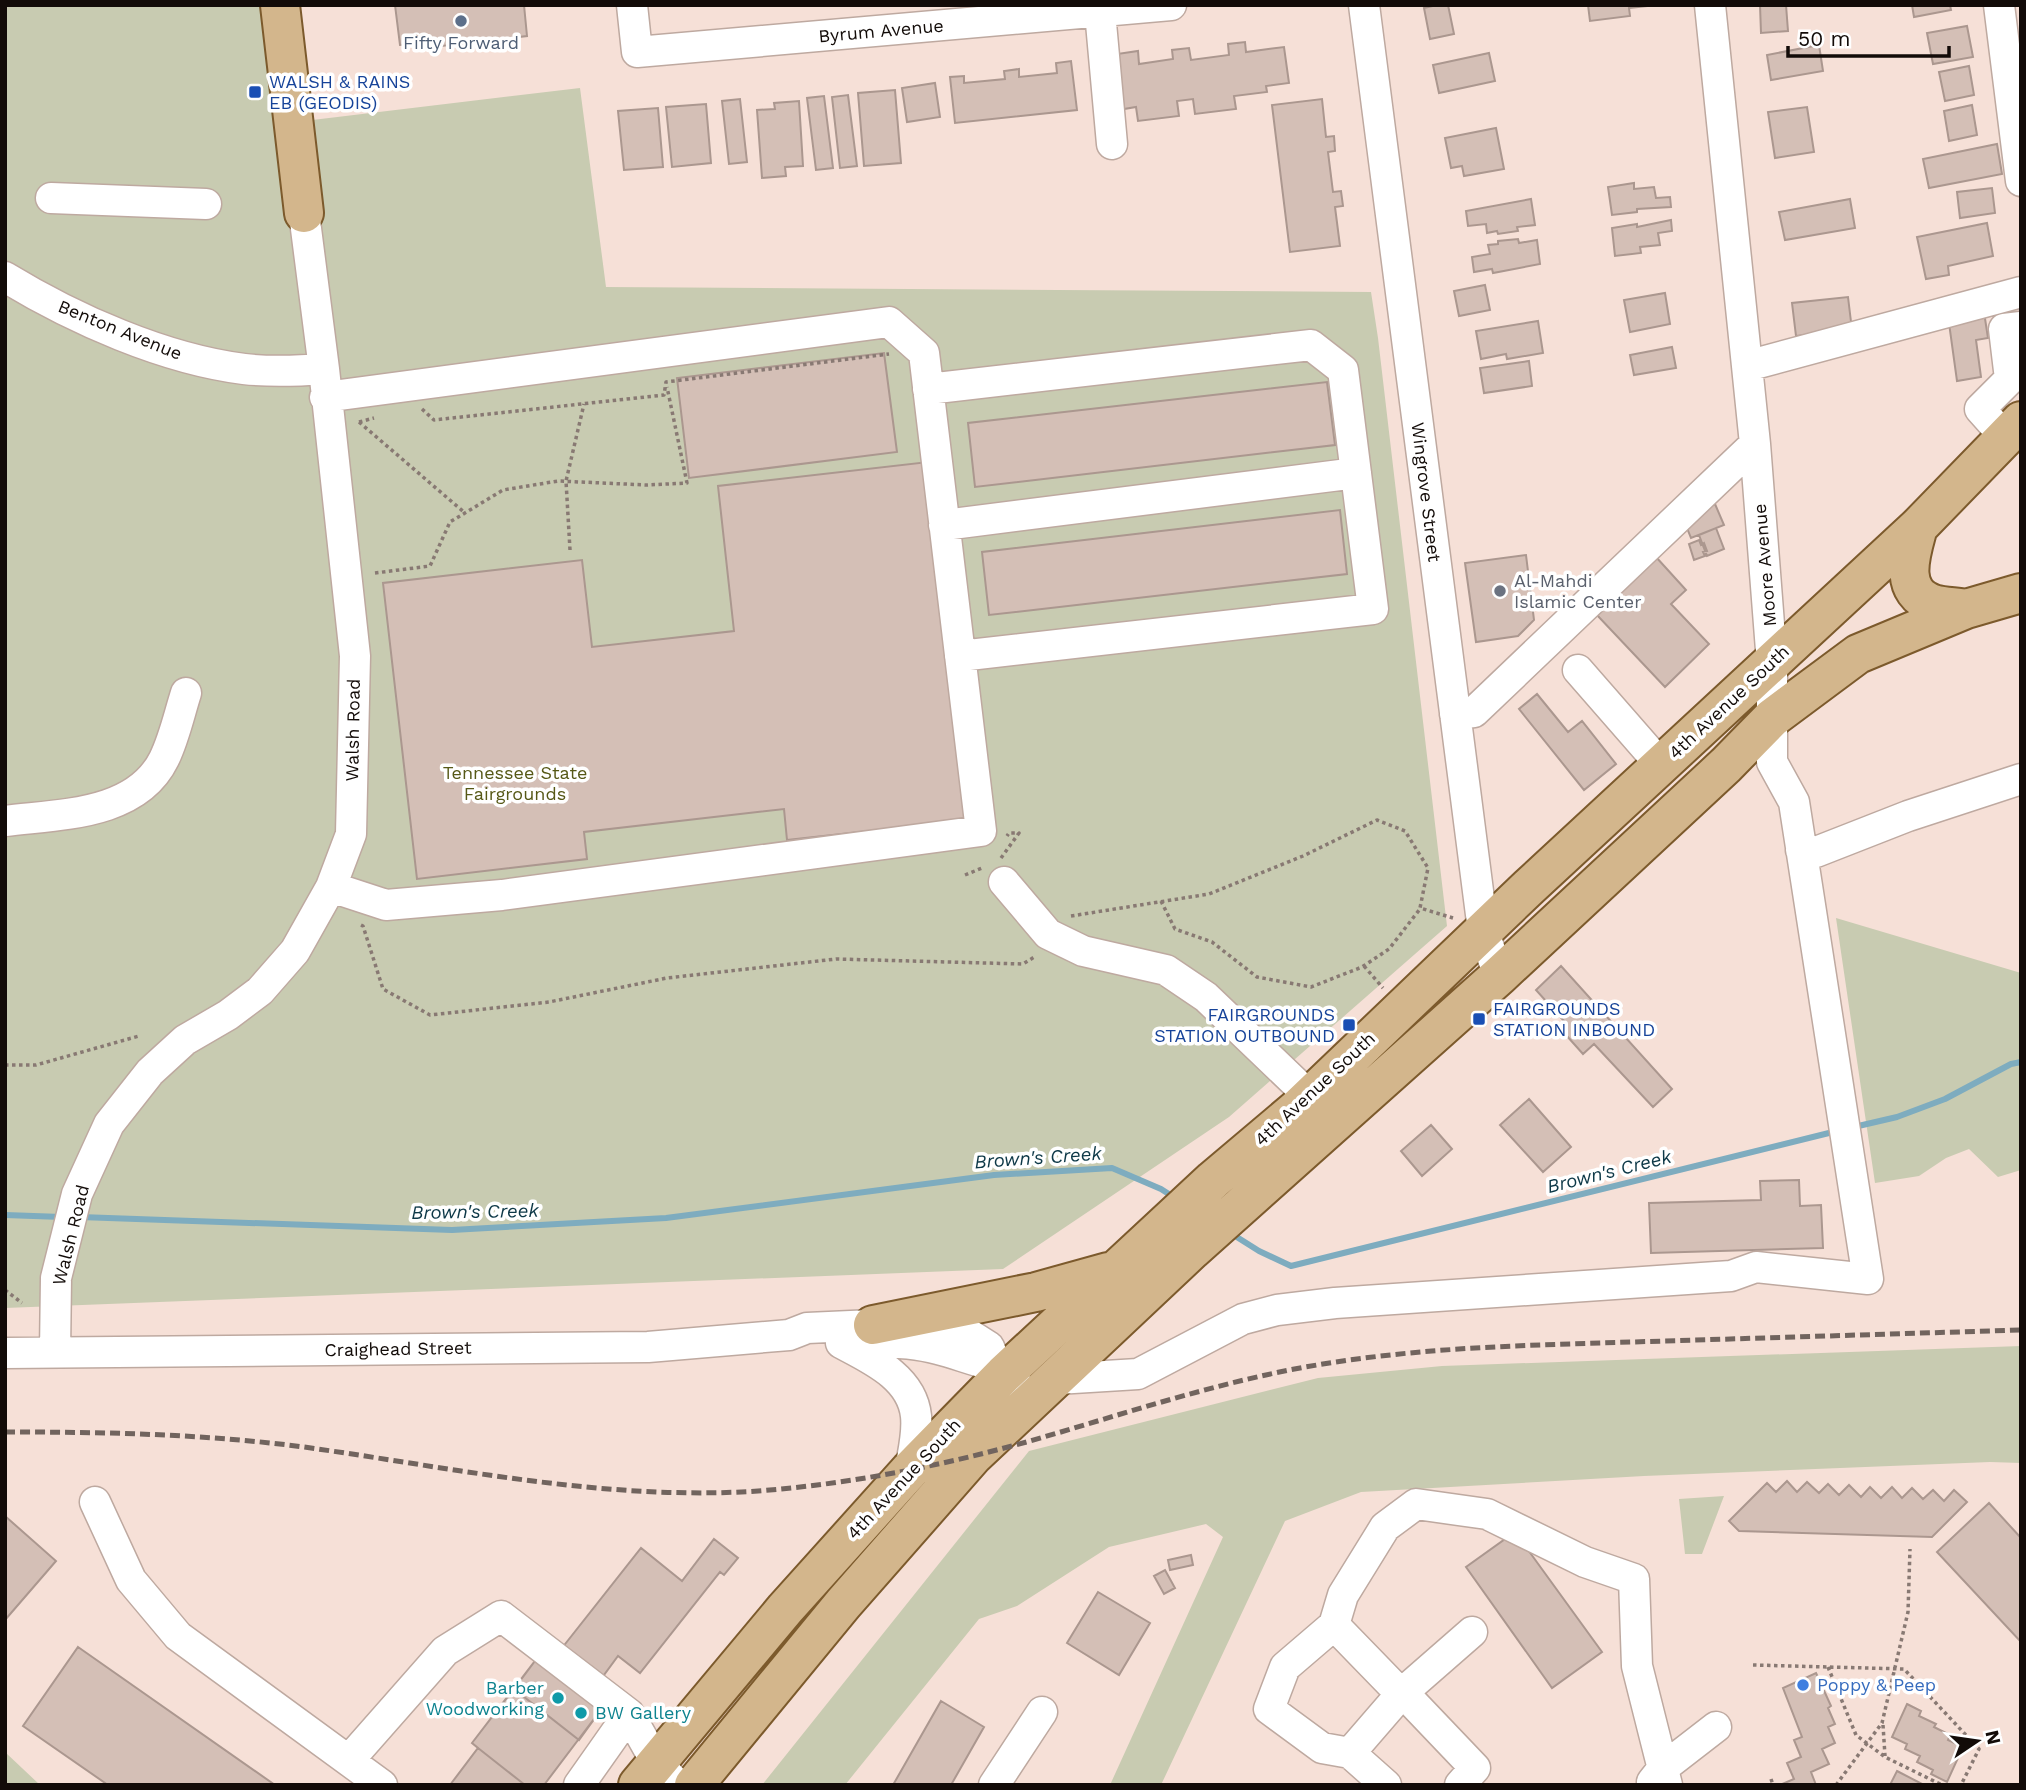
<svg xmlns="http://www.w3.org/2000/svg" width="2026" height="1790" viewBox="0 0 2026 1790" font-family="'Work Sans',sans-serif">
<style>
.green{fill:#c8cbb1}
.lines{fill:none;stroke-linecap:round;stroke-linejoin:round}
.stream{stroke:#7eacbf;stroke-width:6}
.building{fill:#d4bfb6;stroke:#ab978f;stroke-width:2}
.minor-casing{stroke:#bea9a0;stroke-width:33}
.major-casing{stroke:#7c5a2c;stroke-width:42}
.path{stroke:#887973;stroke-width:3.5;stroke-dasharray:3.5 3.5;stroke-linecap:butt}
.minor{stroke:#fff;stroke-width:30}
.major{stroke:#d3b68c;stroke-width:38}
.rail{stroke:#71645e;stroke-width:5;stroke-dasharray:10 5;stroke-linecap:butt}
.service-dot{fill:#5c6f8a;stroke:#fff;stroke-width:2.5}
.transit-dot{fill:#1a4fb4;stroke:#fff;stroke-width:2.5}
.worship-dot{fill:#6b7280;stroke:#fff;stroke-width:2.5}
.shop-dot{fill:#3f7fe0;stroke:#fff;stroke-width:2.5}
.culture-dot{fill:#0f9aa8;stroke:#fff;stroke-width:2.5}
.labels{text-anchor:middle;stroke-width:7;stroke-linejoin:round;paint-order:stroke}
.street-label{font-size:18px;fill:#120b08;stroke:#fff}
.service-label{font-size:18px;fill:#4e5e75;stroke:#fff}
.transit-label{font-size:18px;fill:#164399;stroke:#fff;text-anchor:start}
.worship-label{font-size:18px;fill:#5b616d;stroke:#fff;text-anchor:start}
.park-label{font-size:18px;fill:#565816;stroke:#fff}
.shop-label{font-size:18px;fill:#366cbe;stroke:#fff;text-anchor:start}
.culture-label{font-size:18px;fill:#0d838f;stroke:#fff;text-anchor:end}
.water-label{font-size:19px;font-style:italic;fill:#0d3847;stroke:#fff}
</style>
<rect width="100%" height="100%" fill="#f6e0d7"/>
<path class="green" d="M5,5h259l15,119 301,-36 26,199 765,5 7,46 69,588 -218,191 -226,152 -998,39z
M1836,918l185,55v197l-23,7 -29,-28 -23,9 -27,18 -44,7z
M2021,1346v117l-31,-1 -346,14 -283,16 -76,29 -124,264h-51l113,-248 -17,-13 -97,23 -92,59 -38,13 -134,166h-83l267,-334 289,-73 124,-12z
M1724,1496l-22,58h-17l-6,-55z
M5,1752l35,33h-35z"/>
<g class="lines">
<path class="stream" d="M1854,1127l43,-10 48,-18 66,-35 10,-2
M5,1215l57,2
M80,1217l372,13 214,-12 328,-43 118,-7 49,21 14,9
M1232,1234l27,17 32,15 546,-135"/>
</g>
<path class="building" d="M395,5h129l3,31 -111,13 -1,-5 -15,1z
M1437,5h11l6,29 -24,5 -6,-31z
M1588,5h69l-28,3 1,8 -40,5z
M1760,5h26l2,26 -27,2z
M1912,5h38l1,5 -37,7z
M1967,26l6,31 -40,7 -6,-31z
M1245,42l1,10 38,-5 5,36 -23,3 1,6 -33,4 2,13 -41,5 -2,-15 -16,2 2,15 -41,5 -2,-14 -12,2 -7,-55 21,-3 1,13 34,-5 -1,-9 17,-2 2,12 38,-5 -1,-11z
M1819,45l4,26 -52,9 -4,-25z
M1489,53l6,28 -56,12 -6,-28z
M1071,61l6,49 -122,13 -5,-46 14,-1v7l41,-4 -1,-8 15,-2v8l38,-4 -1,-10z
M1969,66l5,29 -29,6 -6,-29z
M935,83l5,34 -33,5 -5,-34z
M895,90l6,73 -37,3 -6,-73z
M848,95l9,71 -17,2 -8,-71z
M824,96l9,72 -17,2 -9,-72z
M740,99l7,63 -18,2 -7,-63z
M1322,99l4,38 8,-1 1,15 -7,1 5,40 8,-1 2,15 -8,1 5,39 -50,6 -18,-147z
M799,101l4,65 -18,1 1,9 -24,2 -5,-68 18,-1 -1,-6z
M706,104l5,59 -39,4 -6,-60z
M1972,105l5,30 -28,6 -5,-30z
M1807,107l7,45 -39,6 -7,-46z
M658,108l5,59 -39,3 -6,-59z
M1496,128l8,41 -40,7 -2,-10 -11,2 -6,-30z
M1997,144l5,30 -73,14 -6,-29z
M1634,183v6l20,-2 2,11 14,-1 1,10 -34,2v3l-25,3 -4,-28z
M1992,188l3,25 -35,5 -3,-26z
M1531,199l4,26 -18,2 1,4 -20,3 -1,-3 -10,2 -1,-9 -18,2 -2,-15z
M1850,199l5,29 -70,12 -6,-28z
M1671,220l1,11 -14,2 2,12 -20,2 1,6 -26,3 -3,-28 25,-4v3z
M1987,223l6,33 -45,10 1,9 -23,4 -9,-42z
M1518,239l1,4 18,-3 3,24 -47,9 -1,-4 -18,3 -2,-15 18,-3 -2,-9 10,-1v-3z
M1485,285l5,25 -31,6 -5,-25z
M1665,293l5,31 -40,8 -6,-32z
M1848,297l4,33 -56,6 -4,-33z
M1984,312l4,26 -12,2 5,37 -24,4 -9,-65z
M1538,321l5,32 -36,6 -1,-5 -25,5 -5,-28z
M1672,347l4,21 -42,7 -4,-20z
M884,353l13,99 -208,26 -12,-100z
M1529,361l3,25 -48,7 -4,-25z
M1327,382l8,63 -360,42 -7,-64z
M928,462l41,358 -182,20 -3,-31 -200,23 3,27 -170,20 -34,-296 199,-23 10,87 142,-16 -16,-145z
M1715,504l9,21 -33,13 -8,-20z
M1340,510l7,64 -358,41 -7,-63z
M1716,528l8,21 -17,7 -8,-21z
M1699,540l2,5 3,-2 3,8 -4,1 2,4 -11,4 -5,-16z
M1526,555l8,65 -16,16 -42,6 -11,-79z
M1656,557l30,33 -15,14 38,40 -44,43 -69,-73z
M1537,694l31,38 14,-11 34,43 -32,26 -65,-81z
M1561,966l111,123 -19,18 -59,-63 -11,10 -25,-28 6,-5 -28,-31z
M1529,1099l42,48 -28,25 -43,-47z
M1431,1125l21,24 -30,27 -21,-25z
M1799,1180l1,26 21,-1 2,43 -172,5 -2,-50 112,-3 -1,-19z
M1787,1481l10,11 10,-10 12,11 9,-9 11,11 10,-10 12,12 9,-10 11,11 11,-11 10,11 10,-10 11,11 10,-9 11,11 10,-11 13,12 -35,35 -193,-6 -10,-10 38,-38 9,9z
M1989,1503l32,35v104l-84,-90z
M5,1516l51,45 -51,59z
M1515,1532l87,120 -50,36 -86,-121z
M714,1539l24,19 -14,17 -4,-3 -80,101 -22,-17 -17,23 -39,-31 79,-100 41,33z
M1191,1555l2,10 -23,5 -2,-10z
M1165,1570l10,18 -11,6 -10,-18z
M1098,1592l52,31 -31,52 -52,-32z
M78,1647l197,138h-167l-85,-59z
M538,1657l65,50 -59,78h-94l28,-37 -6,-5z
M538,1657l65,50 -24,33 -65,-51z
M1816,1673l15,33 -3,2 7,16 -7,3 7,16 -13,6 7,15 -18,8 5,13h-36l14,-6 -7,-16 14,-6 -7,-17 8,-3 -19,-49z
M941,1701l43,26 -33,58h-58z
M1907,1704l14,7 -2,5 17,8 -2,3 16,8 -2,5 15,7 -16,35 -16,-8 2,-4 -16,-8 3,-6 -15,-7 2,-5 -15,-7z
M478,1748l47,37h-75z
M1897,1771l27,14h-34z"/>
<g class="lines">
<defs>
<path id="minor" d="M632,5l5,47 534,-47
M1364,5l119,925 16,46
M1999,5l22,176
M1100,12l12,132
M51,198l155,6
M5,277c69,42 159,82 239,92 26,3 53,2 80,0
M1747,366l274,-74
M928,389l383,-44 32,25 30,239 -413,47
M325,397l564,-75 35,31 57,478 -479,64 -116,10 -55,-18
M2005,437l-25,-28 30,-30 -6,-50 17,-2
M944,525l412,-52
M1578,670l83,95
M1455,714l19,-2 281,-268
M5,821c54,-7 131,-5 159,-62 10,-20 15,-44 22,-66
M1801,850l15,2 92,-36 113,-37
M1004,882l44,52 35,17 83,19 40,27 119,114
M871,1342c23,0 45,1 67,7 20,5 38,13 59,17
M841,1343c30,16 71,34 75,73 2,18 -3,36 -6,54
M55,1352l1,-74 21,-84 32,-70 41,-52 35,-32 43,-25 32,-24 35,-40 36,-64 20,-53 4,-178 -31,-287 -20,-156
M5,1353l643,-6 141,-12 18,-7 110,-5 29,3 21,7 22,14 8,19 22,21
M1057,1379l81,-5 105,-55 34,-9 58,-7 396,-27 25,-9 112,12 -74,-477 -22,-40v-99l-17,-219 -45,-439
M95,1502l36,78 47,56 204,149
M1334,1625l-49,42 -16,42 53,39 28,5 51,-59 -67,-69 9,-30 42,-68 31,-23 71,10 98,48 49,17 3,87 30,119
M1350,1753l36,32
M349,1760l96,-109 56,-35 128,98 27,48 22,23
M1652,1782l11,-14 53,-41
M579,1785l50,-71
M994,1785l48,-73
M1460,1785l15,-17 -62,-65 -12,-9 71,-62"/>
<path id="major" d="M280,5l24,208
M1918,527c-7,26 -21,64 15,77 10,3 22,3 33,5
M873,1325l163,-33 72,-20
M638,1785l147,-176 125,-139 94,-96 209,-194 84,-71 232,-222 389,-360 103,-106
M694,1785l149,-181 130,-148 219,-206 307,-274 227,-211 46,-47 86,-64 108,-45 55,-16"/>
</defs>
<use href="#minor" class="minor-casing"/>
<use href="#major" class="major-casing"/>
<path class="path" d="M422,409l12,11 230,-25 2,-13 223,-28
M359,422l15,-4
M359,422l106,91
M570,550l-4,-69 18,-77
M375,573l55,-7 20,-44 53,-32 55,-9 89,4 40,-2 -20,-96
M1001,858l18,-25h-10l-2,3
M965,875l17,-7
M1161,901l14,28 37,13 45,35 54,10 51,-20 27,-18 31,-40
M1071,916l138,-22 94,-38 74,-36 28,11 23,37 -8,40 33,10
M361,925l2,1 20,63 47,26 119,-13 118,-24 169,-19 187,5 13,-8
M1364,966l19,22
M5,1065h31l103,-29
M5,1290l17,13
M1753,1665l151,4 75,80 -18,36
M1828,1667l28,68 29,22 57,28
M1883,1725l2,31
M1771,1779l2,6
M1836,1785l46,-62 26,-111 2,-63"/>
<use href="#minor" class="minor"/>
<use href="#major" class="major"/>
<path class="rail" d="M5,1432c103,0 205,2 306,16 148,21 297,53 447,43 92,-7 183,-25 272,-50 101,-29 202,-64 306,-79 98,-15 198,-17 296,-20 130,-4 259,-8 389,-12"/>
</g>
<circle class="service-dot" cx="461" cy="21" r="7"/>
<g class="transit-dot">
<rect x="248" y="85" width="14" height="14" rx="3.5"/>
<rect x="1472" y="1012" width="14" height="14" rx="3.5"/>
<rect x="1342" y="1018" width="14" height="14" rx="3.5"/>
</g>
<circle class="worship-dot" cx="1500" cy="591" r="7"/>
<circle class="shop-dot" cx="1803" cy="1685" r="7"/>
<g class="culture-dot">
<circle cx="558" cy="1698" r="7"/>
<circle cx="581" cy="1713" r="7"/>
</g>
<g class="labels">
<g class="street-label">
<text transform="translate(881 31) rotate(-5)" y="6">Byrum Avenue</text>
<text transform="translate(120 330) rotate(22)" y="6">Benton Avenue</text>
<text transform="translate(1426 492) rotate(83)" y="6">Wingrove Street</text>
<text transform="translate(1765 565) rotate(-95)" y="6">Moore Avenue</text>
<text transform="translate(1729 702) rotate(-43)" y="6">4th Avenue South</text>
<text transform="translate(353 730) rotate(-89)" y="6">Walsh Road</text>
<text transform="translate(1315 1089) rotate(-43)" y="6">4th Avenue South</text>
<text transform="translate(71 1235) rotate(-76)" y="6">Walsh Road</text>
<text transform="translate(398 1349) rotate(-1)" y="6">Craighead Street</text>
<text transform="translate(904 1479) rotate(-47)" y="6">4th Avenue South</text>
</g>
<g class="service-label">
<text x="461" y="49">Fifty Forward</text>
</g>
<g class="transit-label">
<text x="269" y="88">WALSH &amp; RAINS<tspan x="269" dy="21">EB (GEODIS)</tspan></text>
<text x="1493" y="1015">FAIRGROUNDS<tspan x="1493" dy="21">STATION INBOUND</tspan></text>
<text x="1335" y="1021" text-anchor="end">FAIRGROUNDS<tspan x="1335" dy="21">STATION OUTBOUND</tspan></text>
</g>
<g class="worship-label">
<text x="1514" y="587">Al-Mahdi<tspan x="1514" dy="21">Islamic Center</tspan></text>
</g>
<g class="park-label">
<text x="515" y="779">Tennessee State<tspan x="515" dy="21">Fairgrounds</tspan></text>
</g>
<g class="shop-label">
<text x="1817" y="1691">Poppy &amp; Peep</text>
</g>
<g class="culture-label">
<text x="544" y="1694">Barber<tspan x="544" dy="21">Woodworking</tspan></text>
<text x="595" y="1719" text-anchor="start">BW Gallery</text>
</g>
<g class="water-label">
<text transform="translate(1038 1157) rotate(-4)" y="7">Brown's Creek</text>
<text transform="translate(1609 1171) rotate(-14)" y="7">Brown's Creek</text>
<text transform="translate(475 1211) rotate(-1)" y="7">Brown's Creek</text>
</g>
</g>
<rect width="2026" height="1790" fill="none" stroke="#120b08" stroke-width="14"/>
<g transform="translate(1977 1741) rotate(77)" stroke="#ffffff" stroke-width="5" paint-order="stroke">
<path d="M0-5L12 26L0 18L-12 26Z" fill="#120b08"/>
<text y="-10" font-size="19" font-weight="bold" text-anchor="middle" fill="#120b08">N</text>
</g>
<path d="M1788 46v10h161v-10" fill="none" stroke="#120b08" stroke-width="3.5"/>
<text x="1798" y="46" font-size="21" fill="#120b08" stroke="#ffffff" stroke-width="5" paint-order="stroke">50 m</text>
</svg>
